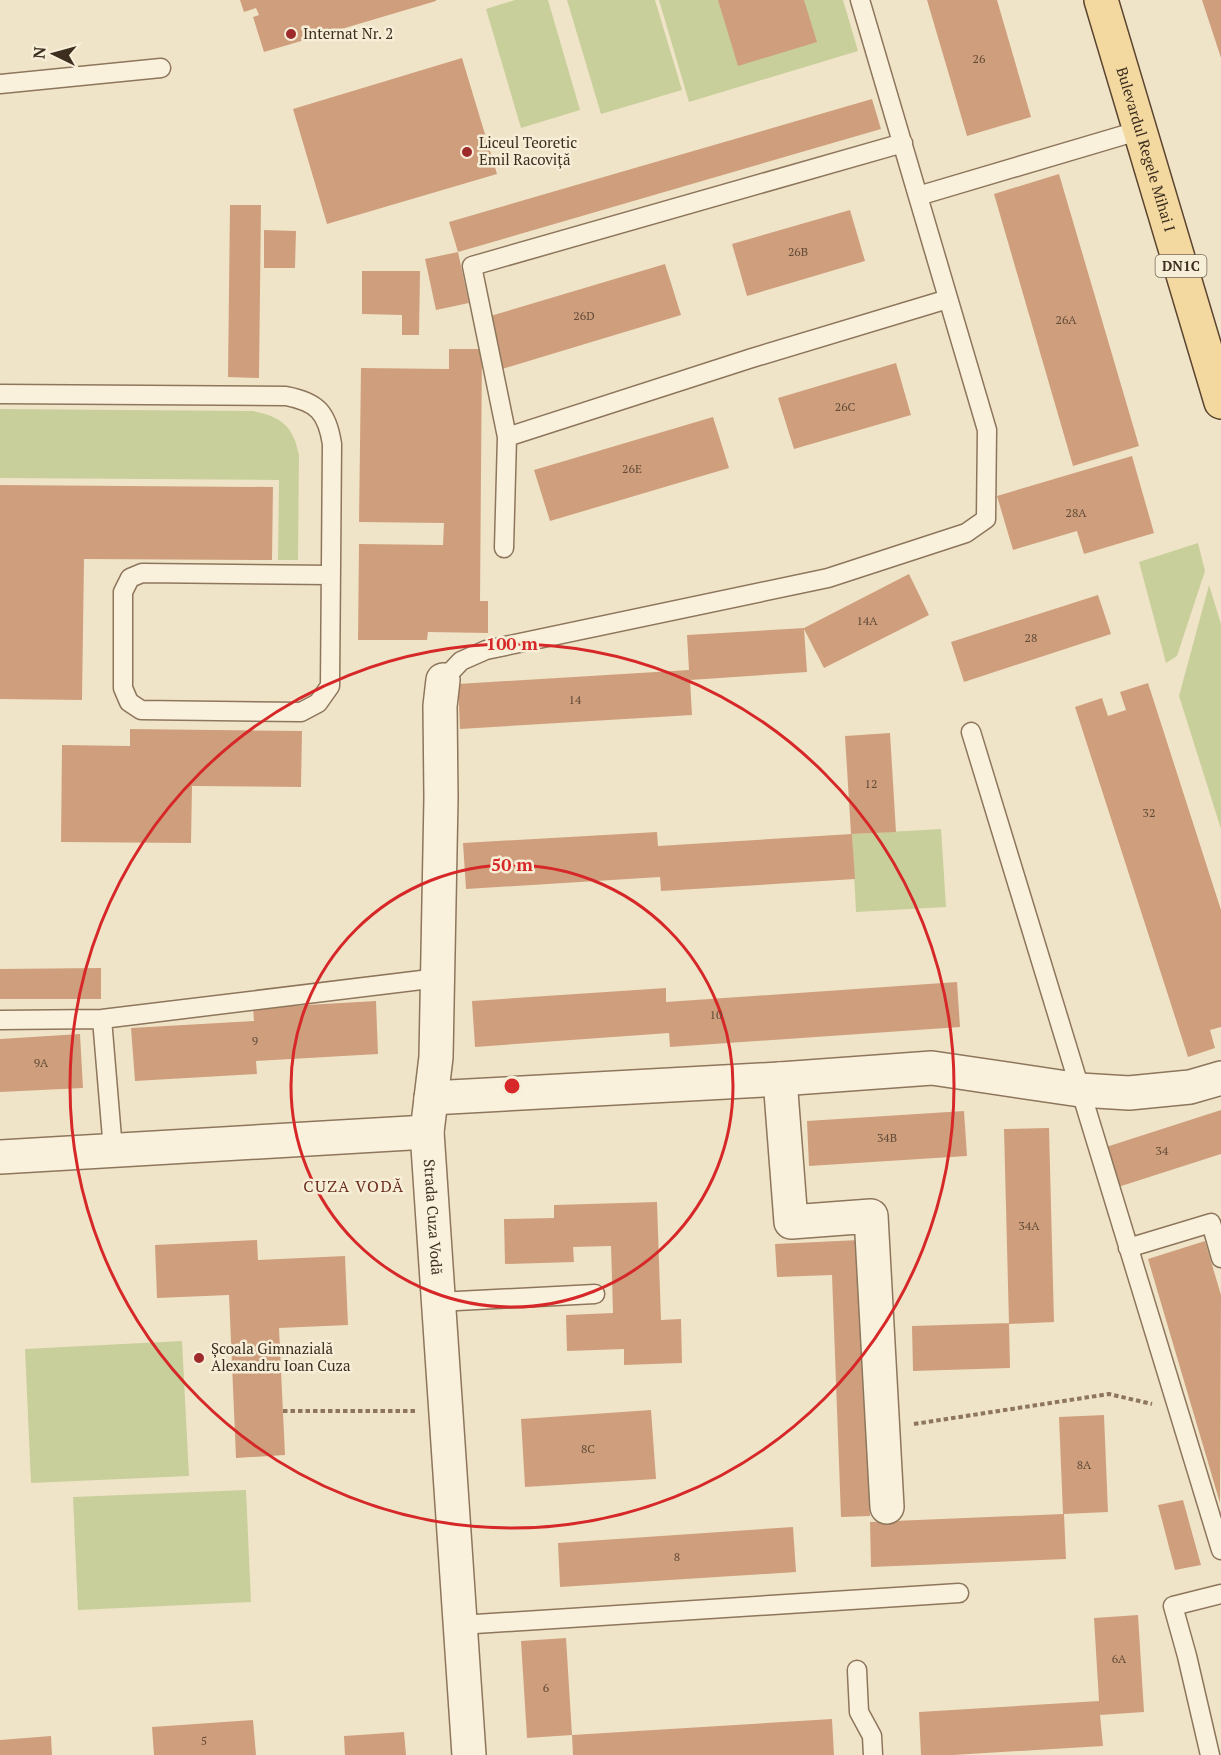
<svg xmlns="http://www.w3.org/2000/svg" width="1221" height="1755" viewBox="0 0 1221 1755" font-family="'PT Serif',serif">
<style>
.green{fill:#c9cf9b}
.building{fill:#cf9f7d}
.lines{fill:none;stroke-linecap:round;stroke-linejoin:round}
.lane-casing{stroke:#8d765c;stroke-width:21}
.street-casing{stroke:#8d765c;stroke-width:36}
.primary-casing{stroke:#5b4430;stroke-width:36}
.path{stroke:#8d765c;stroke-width:4;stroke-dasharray:4.5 3;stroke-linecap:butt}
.lane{stroke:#faf1dc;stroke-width:18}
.street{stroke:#faf1dc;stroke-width:33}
.primary{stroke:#f3d9a0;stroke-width:33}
.ring{fill:none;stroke:#d62828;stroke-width:3}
.poi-dot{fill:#9e2a2b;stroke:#f7eed8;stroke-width:2}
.labels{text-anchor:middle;stroke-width:5;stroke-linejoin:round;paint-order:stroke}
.number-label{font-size:12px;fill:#624a37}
.shield{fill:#f7eed8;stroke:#756857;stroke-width:1.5}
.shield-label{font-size:14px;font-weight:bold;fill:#3d2e20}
.poi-label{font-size:15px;fill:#3d2e20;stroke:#f7eed8;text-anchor:start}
.street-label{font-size:15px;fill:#3d2e20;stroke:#f7eed8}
.neighbourhood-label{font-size:16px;letter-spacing:1.5px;fill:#6b2e1e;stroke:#f7eed8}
.centre{fill:#d62828;stroke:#f7eed8;stroke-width:3}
.ring-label{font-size:18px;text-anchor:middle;font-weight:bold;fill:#d62828;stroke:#f7eed8;stroke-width:5;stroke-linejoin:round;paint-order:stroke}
</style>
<rect width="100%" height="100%" fill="#f0e4c8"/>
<path class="green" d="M515,0h33l32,110 -59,18 -35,-119z
M567,0h88l27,90 -81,24z
M659,0h184l15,51 -169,51z
M0,409l253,2c29,6 40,15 46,44l-1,105h-20l1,-80 -279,-2z
M1198,543l7,28 -28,85 -11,7 -27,-101z
M1209,585l12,39v205l-42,-133z
M941,829l5,78 -90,5 -4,-78z
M182,1341l7,135 -158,7 -6,-134z
M246,1490l5,112 -173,8 -5,-113z"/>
<path class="building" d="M240,0h196v1l-172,51 -11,-35 6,-2 -3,-7 -12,4z
M718,0h86l13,42 -79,24z
M927,0h70l34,117 -64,19z
M1202,0h19v58z
M462,58l35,116 -170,50 -34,-115z
M872,99l9,30 -423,123 11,51 -33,7 -11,-51 33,-7 -9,-30z
M1059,174l80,272 -66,20 -79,-272z
M230,205h31l-2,173 -31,-1z
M850,210l15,51 -118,35 -15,-52z
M264,230l32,1 -1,37h-31z
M665,264l16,51 -179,54 -15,-52z
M362,271h58l-1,64h-17v-20l-40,-1z
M449,349h33l-2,252h8v32l-60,-1 -1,8h-69l1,-96 84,1 1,-22 -85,-1 2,-154 88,1z
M896,363l15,52 -117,34 -16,-51z
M713,417l16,51 -179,53 -16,-51z
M1132,456l22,77 -70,21 -7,-23 -64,19 -16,-54z
M0,485l273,2 -1,73 -188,-1 -2,141 -82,-1z
M909,574l20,41 -105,53 -20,-39 3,43 -117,8 2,35 -232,14 -2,-45 231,-14 -2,-35 117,-7z
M1098,595l13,39 -147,48 -13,-40z
M1148,683l73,227v117l-11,3 5,18 -27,9 -113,-350 27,-9 6,18 18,-6 -6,-18z
M130,729l172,2 -1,56 -109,-1 -1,57 -130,-1 1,-97 68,1z
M890,733l6,99 -45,2 -6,-98z
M657,832l1,14 194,-12 3,45 -194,12 -1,-14 -194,12 -3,-46z
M101,968v31h-101v-30z
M957,982l3,45 -290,20 -1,-14 -194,14 -3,-46 194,-13v14z
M376,1001l2,53 -122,7 1,13 -122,7 -4,-53 123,-7 -1,-13z
M80,1034l3,54 -83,4v-53z
M1221,1110v44l-106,34 -12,-40z
M964,1111l3,45 -158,10 -2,-45z
M1049,1128l5,194 -45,2 -5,-195z
M657,1202l4,118 20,-1 1,44 -58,2v-16l-57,2 -1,-36 47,-2 -2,-67 -38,1 1,15 -69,2 -1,-45 50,-1v-13z
M257,1240l1,20 87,-4 3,69 -69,3 6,127 -49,3 -7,-163 -72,3 -2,-53z
M859,1240l11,276 -29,1 -9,-242 -55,2 -2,-33z
M1205,1241l16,54 -1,208 -72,-244z
M1009,1323l1,45 -97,3 -1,-45z
M651,1410l5,69 -131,8 -4,-68z
M1104,1415l4,97 -44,2 2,45 -195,8 -1,-45 193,-8 -4,-97z
M1183,1500l18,65 -26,5 -17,-65z
M793,1527l3,45 -236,15 -2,-44z
M1138,1615l6,97 -44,3 3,31 -150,9h-32l-2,-43 180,-11 -5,-83z
M566,1638l6,97 260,-16 2,36h-261l-1,-20 -45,3 -6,-97z
M253,1720l3,35h-102l-2,-28z
M404,1732l2,23h-61l-1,-19z
M51,1736l1,19h-52v-15z"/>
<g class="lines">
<defs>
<path id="lane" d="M0,84l161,-16
M918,196l223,-66
M0,394l286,2c31,6 41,16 46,48l-2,242 -12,17 -17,9 -160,-2 -12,-8 -6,-14v-96l7,-14 12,-5 189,2
M507,437l245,-79 196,-59
M504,548l3,-111 -35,-171 431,-123
M443,680l18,-19 25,-11 342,-72 138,-45 20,-14 1,-89 -127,-430
M971,732l250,818
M102,1019l11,131
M0,1020l102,-1 336,-41
M1128,1248l83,-25 10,35
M438,1302l157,-8
M460,1625l499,-32
M857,1670l2,42 13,24 1,19
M1210,1755l-23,-99 -14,-50 48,-12"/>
<g id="street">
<path id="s1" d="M443,680l-3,26 1,92 -5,259 -9,75 42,623"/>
<path d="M780,1079l11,143 80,-6 16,291"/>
<path d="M431,1098l349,-19 152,-11 148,22 49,3 61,-6 31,-9"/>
<path d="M0,1157l427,-25"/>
</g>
<g id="primary">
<path id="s2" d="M1101,0l120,402"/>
</g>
</defs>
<use href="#lane" class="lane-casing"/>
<use href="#street" class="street-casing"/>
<use href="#primary" class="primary-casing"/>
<path class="path" d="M283,1411h134
M914,1424l195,-30 43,10"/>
<use href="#lane" class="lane"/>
<use href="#street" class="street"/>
<use href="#primary" class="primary"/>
</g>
<g class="ring">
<circle cx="512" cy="1086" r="221"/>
<circle cx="512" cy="1086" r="442"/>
</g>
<g class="poi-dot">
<circle cx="291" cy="34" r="6"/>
<circle cx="467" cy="152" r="6"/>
<circle cx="199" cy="1358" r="6"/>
</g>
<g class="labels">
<g class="number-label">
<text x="979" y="63">26</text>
<text x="798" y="256">26B</text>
<text x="584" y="320">26D</text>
<text x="1066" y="324">26A</text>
<text x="845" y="411">26C</text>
<text x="632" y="473">26E</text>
<text x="1076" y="517">28A</text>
<text x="867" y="625">14A</text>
<text x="1031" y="642">28</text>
<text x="575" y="704">14</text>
<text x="871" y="788">12</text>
<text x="1149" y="817">32</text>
<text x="716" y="1019">10</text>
<text x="255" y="1045">9</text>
<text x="41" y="1067">9A</text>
<text x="887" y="1142">34B</text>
<text x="1162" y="1155">34</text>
<text x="1029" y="1230">34A</text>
<text x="588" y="1453">8C</text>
<text x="1084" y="1469">8A</text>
<text x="677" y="1561">8</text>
<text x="1119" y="1663">6A</text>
<text x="546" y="1692">6</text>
<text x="204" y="1745">5</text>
</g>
<rect class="shield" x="1155.5" y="255" width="51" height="22" rx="4.5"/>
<g class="shield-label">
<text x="1181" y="271">DN1C</text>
</g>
<g class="poi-label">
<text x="303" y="39">Internat Nr. 2</text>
<text x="479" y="148">Liceul Teoretic<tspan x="479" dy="17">Emil Racoviță</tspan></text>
<text x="211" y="1354">Școala Gimnazială<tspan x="211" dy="17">Alexandru Ioan Cuza</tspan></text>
</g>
<g class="street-label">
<text dy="5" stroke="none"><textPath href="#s2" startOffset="156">Bulevardul Regele Mihai I</textPath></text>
<text dy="5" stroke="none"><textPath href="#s1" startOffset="538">Strada Cuza Vodă</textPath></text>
</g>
<g class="neighbourhood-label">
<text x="354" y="1192">CUZA VODĂ</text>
</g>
</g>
<circle cx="512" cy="1086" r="9" class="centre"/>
<g class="ring-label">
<text x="512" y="650">100 m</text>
<text x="512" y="871">50 m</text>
</g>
<g transform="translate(54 54) rotate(275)" stroke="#f7eed8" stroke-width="4.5" paint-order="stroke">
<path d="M0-4.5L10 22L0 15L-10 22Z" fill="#3d2e20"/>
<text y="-9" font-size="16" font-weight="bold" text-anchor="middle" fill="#3d2e20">N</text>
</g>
</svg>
